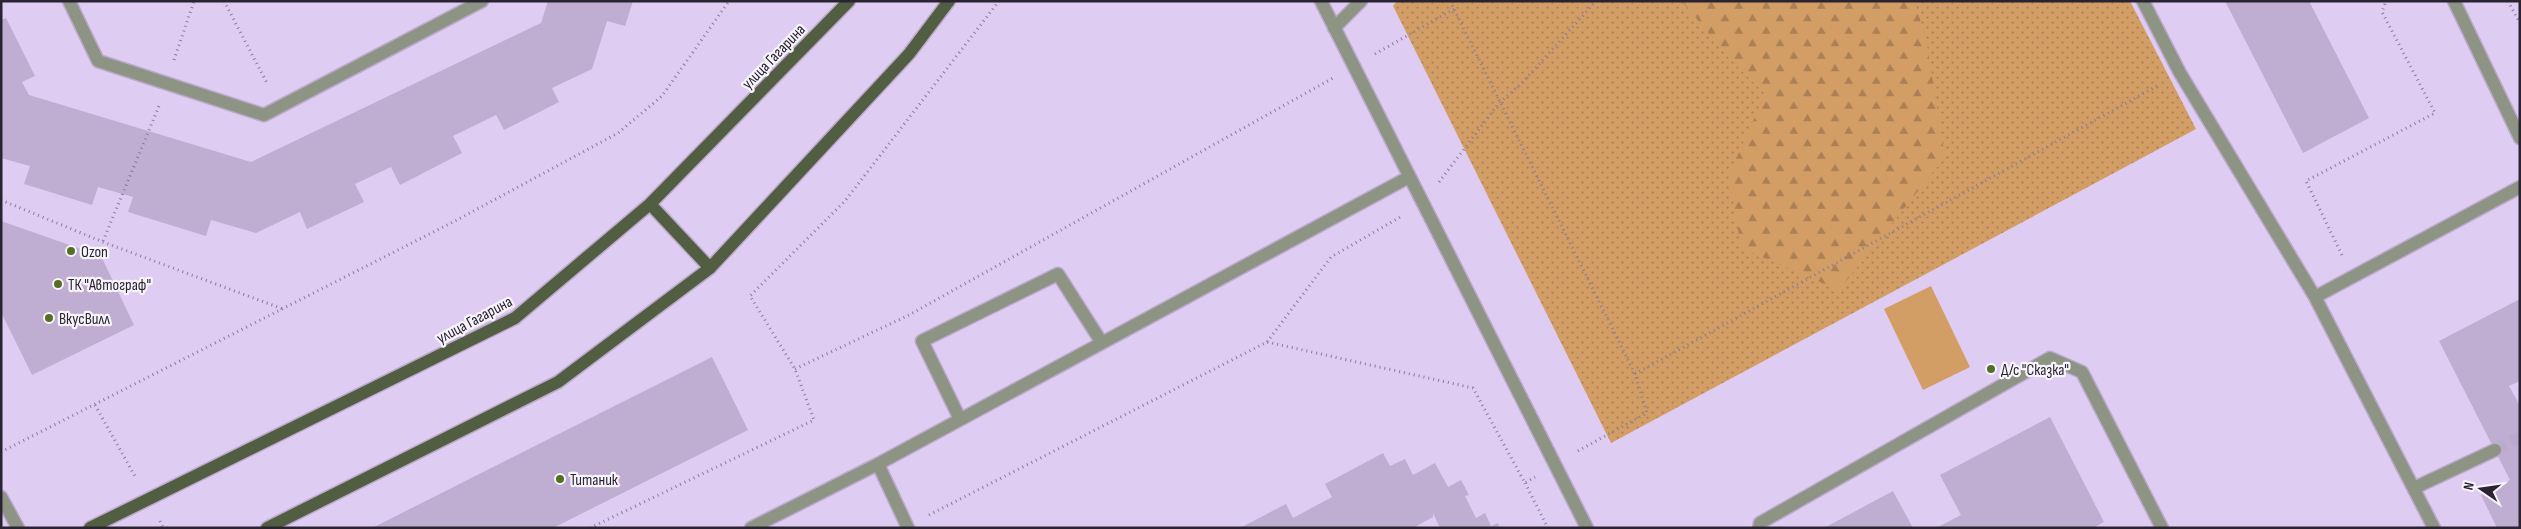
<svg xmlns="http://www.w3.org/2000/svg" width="2521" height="529" viewBox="0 0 2521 529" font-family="'Sofia Sans Condensed',sans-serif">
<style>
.grass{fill:url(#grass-dots)}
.forest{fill:url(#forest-firs)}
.park{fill:#d39e65}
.building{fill:#bfadd2}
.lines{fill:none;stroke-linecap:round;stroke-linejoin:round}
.minor-tunnel{stroke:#bac;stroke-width:12;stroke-dasharray:12 6;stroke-linecap:butt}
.minor-casing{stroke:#bac;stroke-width:15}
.major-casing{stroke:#bac;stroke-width:15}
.path{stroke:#897c97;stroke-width:3;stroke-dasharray:1 4;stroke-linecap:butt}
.minor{stroke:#8d9484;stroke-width:12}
.major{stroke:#525e41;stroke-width:12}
.poi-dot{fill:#536f23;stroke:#f8f4fc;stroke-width:2}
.labels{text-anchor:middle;stroke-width:4.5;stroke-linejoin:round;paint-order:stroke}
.street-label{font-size:16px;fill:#2a2331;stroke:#f8f4fc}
.poi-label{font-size:16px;fill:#2a2331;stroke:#f8f4fc;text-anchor:start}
</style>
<defs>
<pattern id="grass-dots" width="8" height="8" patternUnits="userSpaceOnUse" patternTransform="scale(1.25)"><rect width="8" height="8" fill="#d39e65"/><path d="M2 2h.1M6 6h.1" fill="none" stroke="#ab8054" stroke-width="1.8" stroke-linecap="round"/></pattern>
<pattern id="forest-firs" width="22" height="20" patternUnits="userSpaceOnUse" patternTransform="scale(1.25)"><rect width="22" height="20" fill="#d39e65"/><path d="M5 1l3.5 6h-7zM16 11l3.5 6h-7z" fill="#ab8054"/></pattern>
</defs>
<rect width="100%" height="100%" fill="#dfccf3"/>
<path class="grass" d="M1397,1h733l66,128 -585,314 -218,-437z"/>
<path class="forest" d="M1682,1h233l12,44 18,112 -106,133 -98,-42 -12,-73 36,-81 -39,-39z"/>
<path class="park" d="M1931,286l39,81 -47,23 -39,-81z"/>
<path class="building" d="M548,1h85l-8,25 -18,-5 -15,48 -40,19 7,14 -55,28 -8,-15 -43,21 9,17 -62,32 -9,-18 -36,17 9,18 -57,27 -7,-17 -44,21 -45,-13 -5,16 -78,-24 5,-15 -35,-10 -6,18 -68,-21 6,-18 -29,-8v-138l5,-2 29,58 -13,6 7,13 222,67 290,-139z
M2225,1h84l60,117 -66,35z
M1,221l100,35 33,69 -102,50 -31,-63z
M2520,299v82l-11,5 11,20v122h-23l-16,-33 29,-15 -71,-139z
M712,357l36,73 -195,98h-181z
M2050,417l54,105 -11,6h-157l25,-13 -21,-40z
M1383,453l7,13 15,-7 8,16 22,-12 13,24 13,-7 8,15 -4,1 11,22 9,-5 6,13 7,-3 2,5h-60l-7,-15v4l-20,11h-173l46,-24 7,14 39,-21 -7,-13z
M1893,491l20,37h-89z"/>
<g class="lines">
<path class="minor-tunnel" d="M2495,450l25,-13"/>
<defs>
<path id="minor" d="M69,1l29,60 166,54 218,-114
M1321,1l266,527
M2143,1l37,72 135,224 119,231
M2454,1l66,137
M1334,28l27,-27
M2315,297l205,-110
M960,419l-38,-78 136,-67 44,69
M878,464l30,64
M2414,488l81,-38
M1,497l17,31
M751,528l127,-64 531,-287
M1759,528l1,-5 290,-165 32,14 80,156"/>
<path id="major" d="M650,204l60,64
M90,528l425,-210 135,-114 199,-203
M267,528l291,-146 152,-114 199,-214 40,-53"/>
</defs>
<use href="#minor" class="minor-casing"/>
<use href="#major" class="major-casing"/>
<path class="path" d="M224,1l44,84
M1450,1l185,373 12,39 -71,39
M2508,1l12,22
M1375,54l79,-45
M174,60l20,-59
M1439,182l60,-79 23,-20 74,-82
M1,200l102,42 180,67
M103,241l56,-135
M2342,255l-36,-74 129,-68 -53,-101 4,-11
M1267,342l64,-85 71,-41
M795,369l114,-54 424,-237
M1635,374l524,-289
M95,405l41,73
M1,452l454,-231 163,-88 44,-37 67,-95
M1525,483l23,45
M929,515l338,-173 206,46 52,95 10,-6
M160,521l3,7
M590,528l224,-108 -19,-51 -45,-73 95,-95 154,-200"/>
<use href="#minor" class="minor"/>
<use href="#major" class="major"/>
</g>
<g class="poi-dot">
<circle cx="71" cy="251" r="5"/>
<circle cx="58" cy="284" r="5"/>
<circle cx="49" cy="318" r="5"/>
<circle cx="1991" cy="369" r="5"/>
<circle cx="560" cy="479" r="5"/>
</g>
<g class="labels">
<g class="street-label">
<text transform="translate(773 56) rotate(-46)" y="6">улица Гагарина</text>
<text transform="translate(474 319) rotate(-28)" y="6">улица Гагарина</text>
</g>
<g class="poi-label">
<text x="81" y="257">Ozon</text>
<text x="68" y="290">ТК "Автограф"</text>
<text x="59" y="324">ВкусВилл</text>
<text x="2001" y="375">Д/с "Сказка"</text>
<text x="570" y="485">Титаник</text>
</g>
</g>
<rect width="2521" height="529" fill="none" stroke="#2a2331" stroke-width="5"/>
<g transform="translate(2481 489) rotate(283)" stroke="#f8f4fc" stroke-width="4" paint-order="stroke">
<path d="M0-4L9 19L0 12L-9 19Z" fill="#2a2331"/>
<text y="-8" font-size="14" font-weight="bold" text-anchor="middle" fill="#2a2331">N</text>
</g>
</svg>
